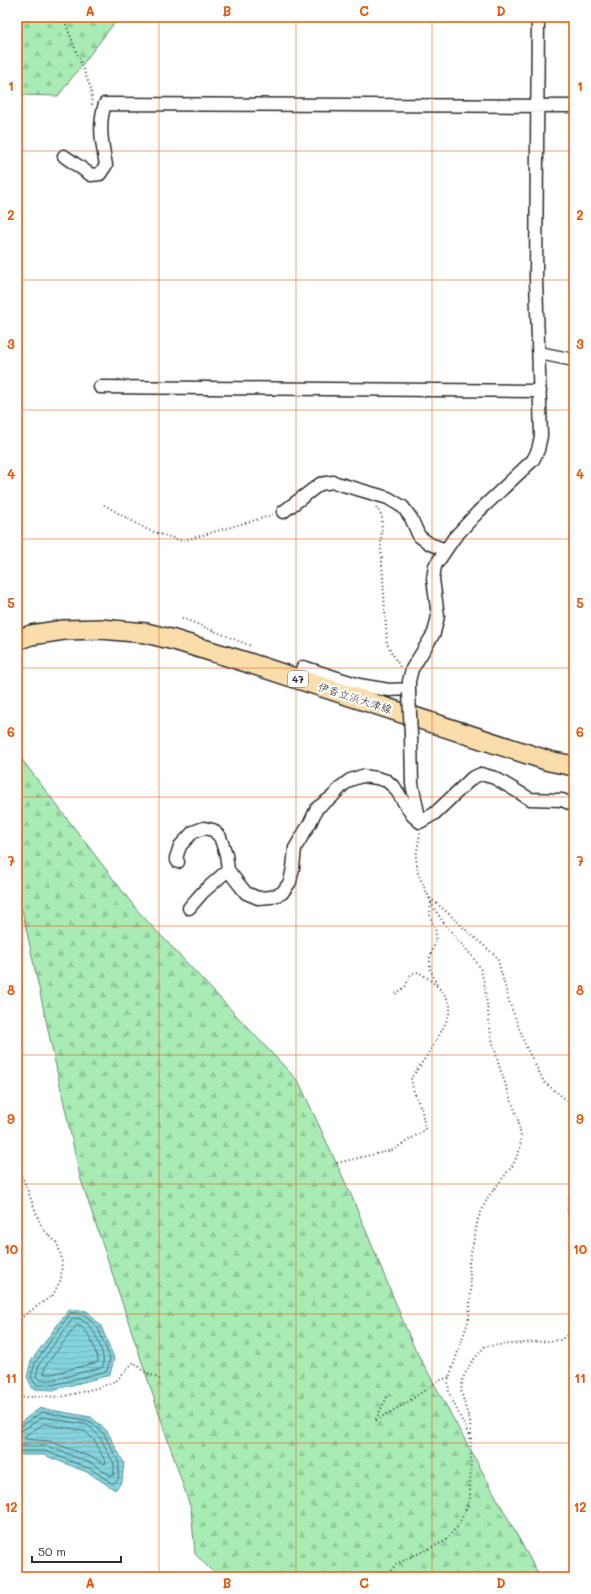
<svg xmlns="http://www.w3.org/2000/svg" width="591" height="1594" viewBox="0 0 591 1594" font-family="Mali,'Klee One',sans-serif">
<style>
.forest{fill:url(#forest-firs);stroke:#6a8b70}
.water{fill:url(#water-rules);stroke:#609196}
.lines{fill:none;stroke-linecap:round;stroke-linejoin:round}
.shore{stroke:#4f6f73;stroke-width:1}
.street-casing{stroke:#2b2b2b;stroke-width:15}
.primary-casing{stroke:#2b2b2b;stroke-width:22}
.path{stroke:#2b2b2b;stroke-width:2;stroke-dasharray:1 3;stroke-linecap:butt}
.street{stroke:#fff;stroke-width:12}
.primary{stroke:#fbddab;stroke-width:19}
.street-bridge-casing{stroke:#2b2b2b;stroke-width:15;stroke-linecap:butt}
.street-bridge{stroke:#fff;stroke-width:12}
.grid{fill:none;stroke:#e8590c;stroke-width:1;stroke-opacity:0.55}
.labels{text-anchor:middle;stroke-width:4;stroke-linejoin:round;paint-order:stroke}
.shield{fill:#fff;stroke:#6b6b6b;stroke-width:1}
.shield-label{font-size:10px;font-weight:bold;fill:#2b2b2b}
.street-label{font-size:11px;fill:#2b2b2b;stroke:#fff}
.neatline{fill:none;stroke:#e8590c;stroke-width:1.5}
.grid-label{font-size:13px;text-anchor:middle;font-weight:bold;fill:#e8590c}
</style>
<defs>
<pattern id="forest-firs" width="22" height="20" patternUnits="userSpaceOnUse"><rect width="22" height="20" fill="#a8ebb5"/><path d="M5 1l3.5 6h-7zM16 11l3.5 6h-7z" fill="#91ca9c"/></pattern>
<pattern id="water-rules" width="6" height="5" patternUnits="userSpaceOnUse"><rect width="6" height="5" fill="#84d5de"/><path d="M0 2.5h6" fill="none" stroke="#72b7bf"/></pattern>
</defs>
<rect width="100%" height="100%" fill="#fff"/>
<filter id="ink" filterUnits="userSpaceOnUse"><feTurbulence type="fractalNoise" baseFrequency=".025" numOctaves="2"/><feDisplacementMap in="SourceGraphic" scale="8" xChannelSelector="R" yChannelSelector="G"/><feConvolveMatrix kernelMatrix="1 2 1 2 8 2 1 2 1" color-interpolation-filters="sRGB"/></filter>
<g filter="url(#ink)">
<path class="forest" d="M17,17h102l-61,79 -41,-1z
M17,753l120,157 162,172 53,115 61,148 127,232h-322l-23,-23 -4,-45 -111,-332 -58,-267 -5,-9z"/>
<path class="water" d="M69,1309l18,2 14,15 13,32 -4,17 -57,15 -20,-1 -6,-12 4,-16z
M40,1408l51,9 16,14 17,32 -2,19 -7,8 -26,-17 -45,-18h-27v-30z"/>
<g class="lines">
<path class="shore" d="M71,1313l14,2 13,13 12,30 -3,13 -54,14h-17l-5,-8 4,-14z
M73,1319c2,0 7,-1 9,1 12,5 24,35 21,47l-51,13h-13l-3,-4 3,-11z
M77,1325c13,4 17,23 21,34v3l-46,12h-8l1,-7z
M44,1424l41,7 10,10 11,22 -2,1 -8,-5 -47,-18 -24,-2v-3z
M17,1427l4,-1 21,-14 48,9 14,13 15,29 -1,17 -5,4 -22,-15 -46,-18h-28
M17,1432l6,-2 20,-13 45,8 12,12 14,27v11l-3,1 -18,-12 -46,-18h-30"/>
<defs>
<path id="street" d="M64,156l27,19 9,-1 6,-9c-4,-21 -8,-41 -1,-61l469,2
M539,353l35,7
M100,387l440,4
M283,512l37,-28 13,-2 55,16 15,9 8,11 8,18 11,8 16,6
M298,679l5,-12 56,18 30,5 20,-1
M409,693v-12l3,-12 22,-36 4,-17 -5,-37 2,-13 19,-28 24,-26 55,-52 5,-10 3,-14 -5,-157 2,-262
M411,735l1,49 8,38
M420,822l14,-8 38,-36 9,-4 14,4 35,21 32,1 12,5
M178,862l-2,-4 4,-12 13,-14 11,-4 9,2 7,7 6,17 2,16 10,13 8,10 12,5 13,-1 11,-4 8,-11 3,-14 2,-20 15,-25 7,-15 15,-11 10,-11 8,-6 12,-4 15,2 10,3 8,7 17,27 8,7
M189,908l13,-15 26,-23"/>
<path id="primary" d="M17,640l14,-5 33,-5 37,-1 45,4 28,7 72,22 303,99 25,5"/>
</defs>
<use href="#street" class="street-casing"/>
<use href="#primary" class="primary-casing"/>
<path class="path" d="M63,17l28,72 1,16
M104,505l44,25 34,11 91,-26
M376,507l6,9 -1,30 6,98 13,23
M182,618l69,28
M430,898l18,15 19,18 30,26 12,44 17,46 18,35 20,16 10,11
M431,903l-1,13 6,16 -1,11 -5,14v12l8,18
M337,1163l56,-13 32,-20 -3,-19 -9,-22 -2,-11c10,-13 39,-55 39,-70 1,-12 -22,-31 -32,-36l-7,2 -6,13 -11,8
M17,1169l7,12 18,47 15,15 5,16 -1,20 -8,16 -31,22 -5,5
M574,1182c-7,19 -10,28 0,47
M17,1395l1,3 26,-2 17,1 40,-10 16,-7 17,-18 8,8 19,10
M387,1397l-12,24 33,-19 28,-20 13,-5
M471,1439l-1,-17 -9,-31 2,-13 8,-15 14,-17 76,-6 13,-11
M386,1577l10,-13 49,-23 12,-14 7,-13 6,-16 1,-54 -2,-8 -20,-43 -1,-12 21,-62 2,-28 -2,-28 9,-44 10,-22 25,-32 7,-16 1,-12 -3,-18 -18,-50 -9,-34 -7,-53 -4,-15 -8,-11 -26,-30 -11,-16 -11,-23 -6,-14 -2,-16 4,-24"/>
<use href="#street" class="street"/>
<use href="#primary" class="primary"/>
<defs>
<path id="street-bridge" d="M409,693l2,42"/>
</defs>
<use href="#street-bridge" class="street-bridge-casing"/>
<use href="#street-bridge" class="street-bridge"/>
</g>
</g>
<path class="grid" d="M159,17v1560M296,17v1560M432,17v1560M17,151h557M17,280h557M17,410h557M17,539h557M17,668h557M17,797h557M17,926h557M17,1055h557M17,1184h557M17,1314h557M17,1443h557"/>
<g class="labels">
<rect class="shield" x="288" y="671" width="20" height="16" rx="3"/>
<g class="shield-label">
<text x="298" y="683">47</text>
</g>
<g class="street-label">
<text transform="translate(355 698) rotate(18)" y="4">伊香立浜大津線</text>
</g>
</g>
<rect width="591" height="1594" fill="none" stroke="#fff" stroke-width="44"/>
<path d="M32 1556v6h89v-6" fill="none" stroke="#2b2b2b" stroke-width="2"/>
<text x="38" y="1556" font-size="12" fill="#2b2b2b" stroke="#ffffff" stroke-width="3" paint-order="stroke">50 m</text>
<rect x="22" y="22" width="547" height="1550" class="neatline"/>
<g class="grid-label">
<text x="90" y="16">A</text>
<text x="227" y="16">B</text>
<text x="364" y="16">C</text>
<text x="501" y="16">D</text>
<text x="11" y="91">1</text>
<text x="580" y="91">1</text>
<text x="11" y="220">2</text>
<text x="580" y="220">2</text>
<text x="11" y="349">3</text>
<text x="580" y="349">3</text>
<text x="11" y="479">4</text>
<text x="580" y="479">4</text>
<text x="11" y="608">5</text>
<text x="580" y="608">5</text>
<text x="11" y="737">6</text>
<text x="580" y="737">6</text>
<text x="11" y="866">7</text>
<text x="580" y="866">7</text>
<text x="11" y="995">8</text>
<text x="580" y="995">8</text>
<text x="11" y="1124">9</text>
<text x="580" y="1124">9</text>
<text x="11" y="1254">10</text>
<text x="580" y="1254">10</text>
<text x="11" y="1383">11</text>
<text x="580" y="1383">11</text>
<text x="11" y="1512">12</text>
<text x="580" y="1512">12</text>
<text x="90" y="1588">A</text>
<text x="227" y="1588">B</text>
<text x="364" y="1588">C</text>
<text x="501" y="1588">D</text>
</g>
</svg>
